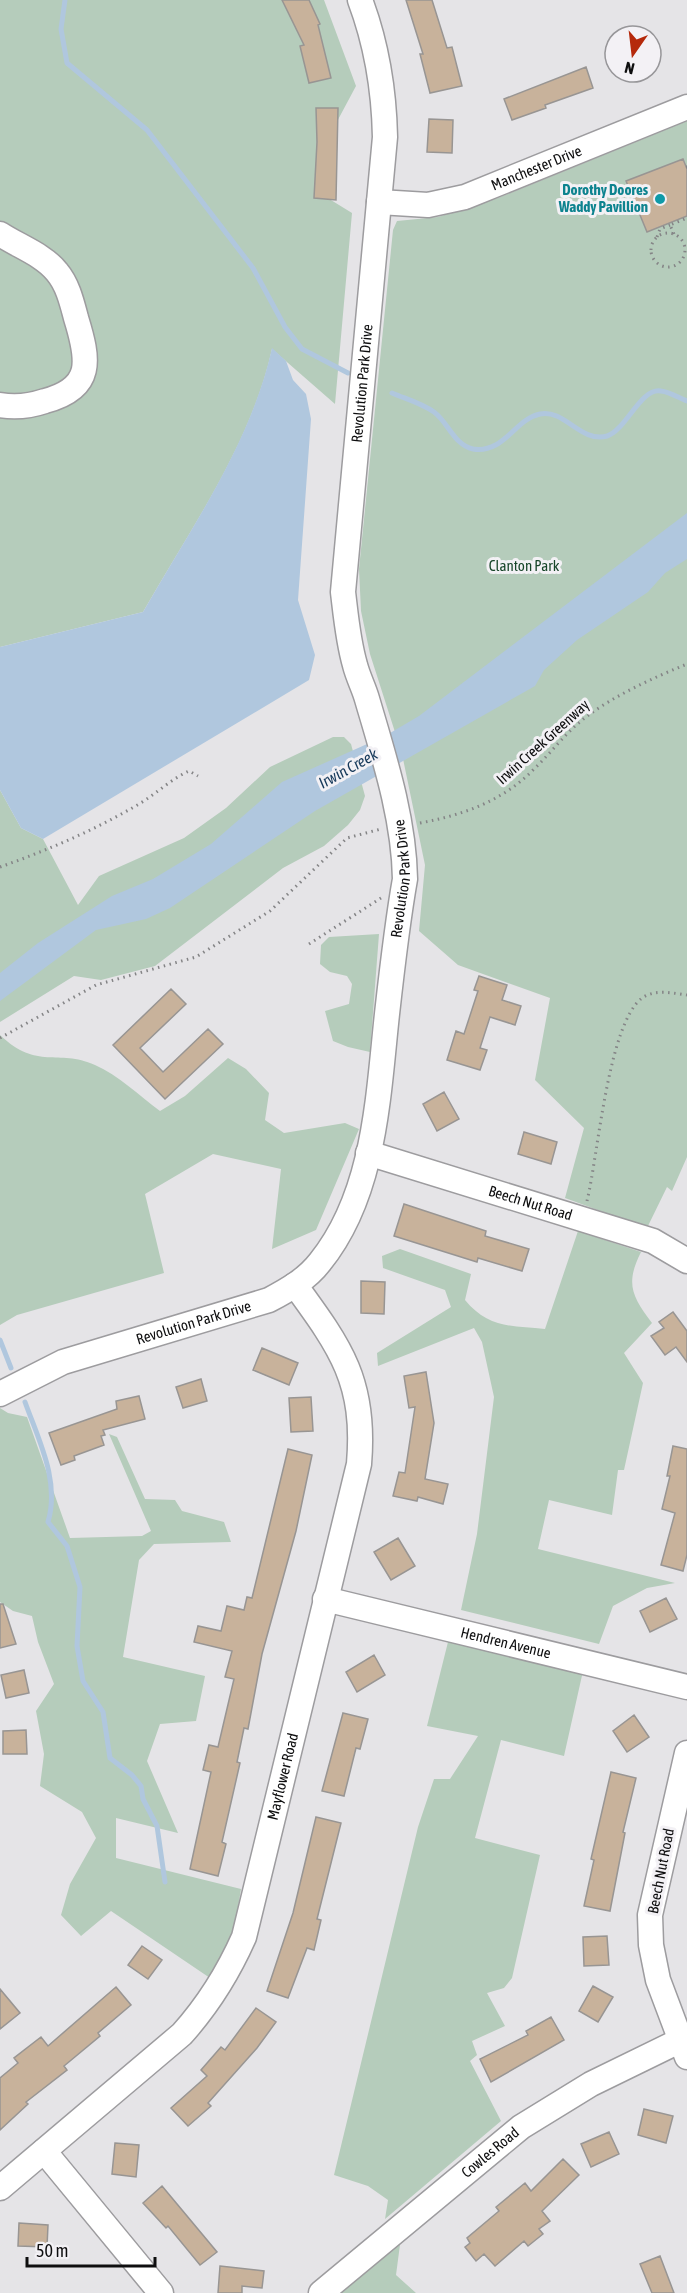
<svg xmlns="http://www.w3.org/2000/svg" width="687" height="2293" viewBox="0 0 687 2293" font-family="'Asap Condensed',sans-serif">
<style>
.green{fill:#b5ccbb}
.water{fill:#b0c7de}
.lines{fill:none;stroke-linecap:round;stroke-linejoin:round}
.stream{stroke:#b0c7de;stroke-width:5}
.building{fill:#c8b29b;stroke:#989593;stroke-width:1.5}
.minor-casing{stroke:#9d9c9f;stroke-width:27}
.path{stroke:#848486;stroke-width:3;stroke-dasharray:1.5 4.5;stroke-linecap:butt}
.minor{stroke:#fff;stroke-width:24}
.culture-dot{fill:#0f9aa8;stroke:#f3f1f5;stroke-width:2}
.labels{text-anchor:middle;stroke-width:6;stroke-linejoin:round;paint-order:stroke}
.street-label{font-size:15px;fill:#0e0e0f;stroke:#f3f1f5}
.culture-label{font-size:15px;font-weight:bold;fill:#0d838f;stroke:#f3f1f5;text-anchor:end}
.park-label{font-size:15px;fill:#174529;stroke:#f3f1f5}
.water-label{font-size:16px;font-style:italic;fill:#16395a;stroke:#f3f1f5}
</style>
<rect width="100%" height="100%" fill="#e5e4e7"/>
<path class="green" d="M0,0h324l32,86 -31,58 1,53 26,16 -17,191 -63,-55c-21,95 -81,179 -129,263l-143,35z
M687,121v1036l-15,34 -5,-4 -20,41 -82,-30 19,-70 -49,-48 15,-82 -92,-33 -39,-34 6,-66 -23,-111 -32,-100 -9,-43 -2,-42 34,-339 4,-9 41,-4 60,-19z
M333,737h11l7,7 14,52 -5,14 -12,15 -24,21 -41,22 -128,98 -54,14 -27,-4 -74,46v-232l21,38 22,11 35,66 21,-29 85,-38 42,-30 44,-41z
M379,934l-9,118 -22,-5 -15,-6 -8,-30 24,-7 3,-20 -5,-8 -17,-4 -10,-8 1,-19 8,-8z
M0,1035c38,36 57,13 95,30 23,10 45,31 65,46l25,-15 43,-38 18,11 23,24 -4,27 19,13 61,-10 14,6 -43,101 -44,19 9,-80 -68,-15 -68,40 19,79 -147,42 -17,10z
M578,1231l63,21c-16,32 -9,44 11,71l-28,30 19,30 -19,87h-6l-6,45 -63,-15 -11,49 137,34 -28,5 -34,18 -14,38 -138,-34 16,-76 17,-137 -12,-55 -8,-14 -96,38 -1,-13 74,-46 -6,-17 -62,-22 -1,-12 18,-7 71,25 -6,26c23,28 47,26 80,29z
M0,1408l8,5 19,4 43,121 72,-2 9,-5 -42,-97 8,3 28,62 30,1 7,11 42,11 7,20 -77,2 -15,16 -16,97 82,19 -9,45 -36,3 -13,37 31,72 -62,-15v40l125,31 -7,43 -24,46 -99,-67 -30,25 -20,-21 9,-31 26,-46 -14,-26 -42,-26 4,-32 -8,-43 18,-27 -16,-42 -6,-26 -19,-5 -13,-9z
M449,1638l134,33 -19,85 -63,-16 -26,98 65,17 -28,123 -8,10 -17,5 18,33 -33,15 5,14 -7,6 31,60 -116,98 3,-19 -20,-14 -34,-11 84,-348 16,-48h16l28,-43 -51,-10z
M401,2237l-5,38 20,18h-80z"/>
<path class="water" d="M272,348l14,13 7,19 13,14 5,25 -13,181 17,55 -6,25 -266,159 -22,-11 -21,-38v-143l143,-35c48,-84 108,-169 129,-264z
M687,513v46l-22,14 -17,19 -71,48 -33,30 -9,16 -220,125 -145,97 -24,11 -50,11 -96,71v-28l38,-30 74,-47 41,-17 58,-35 71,-62 103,-46 34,-20z"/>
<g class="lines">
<path class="stream" d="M65,0l-4,29 6,34 80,67 106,138 32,59 17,22 46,24
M392,393c14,6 29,10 42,19 14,10 20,33 39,37 31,5 42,-30 67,-35 25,-5 40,29 67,22 19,-6 34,-49 54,-45 9,1 18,7 26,10
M0,1340l11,28
M25,1402c14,39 35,79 23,120l19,24 13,41 -3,59 6,35 20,31 7,46 22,17 9,11 2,13 14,27 8,56"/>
</g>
<path class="building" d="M282,0h27l11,24 -2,1 13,53 -22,5 -9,-37 4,-1z
M406,0h26l15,48 5,-1 10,39 -32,7 -10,-39h3z
M586,67l7,21 -48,17 1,3 -34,12 -8,-21z
M316,108h22l-2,92 -22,-2 3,-56z
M429,119l24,1 -1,33 -25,-1z
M683,159l4,10v47l-40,16 -21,-51z
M479,976l28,9 -5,15 19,6 -6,19 -25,-8 -10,31 7,2 -7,20 -33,-10 9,-29 8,3 14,-43 -4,-1z
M171,989l15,15 -46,44 23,24 45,-43 15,15 -58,55 -52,-54z
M444,1092l15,27 -22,12 -14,-27z
M524,1132l33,10 -6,22 -33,-10z
M404,1204l82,27 -1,5 44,13 -7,22 -44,-13 -1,4 -83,-26z
M361,1281l24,1 -1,32 -23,-1z
M673,1312l14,19v31l-11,-15 -11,8 -14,-19 13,-8 -5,-6z
M262,1348l36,15 -9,22 -36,-15z
M426,1372l8,51 -9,56 23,5 -5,20 -25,-7 -1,4 -24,-5 6,-24 6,1 10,-66 -6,1 -5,-32z
M201,1379l6,22 -24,7 -7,-21z
M139,1396l6,23 -42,11 2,5 -4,1 3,9 -30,11 1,4 -14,5 -12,-32 68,-24 -1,-8z
M311,1397l2,34 -22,1 -2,-34z
M673,1446l14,3v106l-4,16 -22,-6 14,-52 -13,-4 8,-33h-3z
M288,1449l24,6 -16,76 -34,123 -14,75 -4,-1 -7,34 3,1 -18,79 4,2 -8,32 -28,-7 21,-97 -8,-2 6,-25 9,2 16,-68 -9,-2 7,-26 -38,-9 4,-16 23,5 6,-25 17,4 3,-13 5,1z
M398,1538l17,28 -24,14 -17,-28z
M666,1598l11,21 -27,13 -10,-21z
M0,1604h3l13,40 -16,4z
M374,1655l11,20 -28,17 -11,-20z
M24,1670l5,23 -23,5 -5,-23z
M343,1713l25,6 -8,30 -4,-1 -12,48 -22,-5z
M634,1715l15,22 -22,15 -14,-21z
M26,1730l1,24h-24v-23z
M611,1772l25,6 -13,54 2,1 -15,78 -26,-5 10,-46 -3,-1z
M316,1817l25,6 -24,96 4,1 -7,30 -7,-2 -19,50 -21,-7 26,-78z
M607,1936l2,29 -25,1 -1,-29z
M142,1946l20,14 -14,19 -20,-14z
M593,1986l20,11 -15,25 -19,-11z
M116,1987l15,18 -33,28 2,3 -36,30 3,4 -41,32 2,2 -28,26v-52l18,-15 -4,-5 27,-21 7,9z
M0,1989l20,24 -20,16z
M256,2008l20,14 -19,26 -49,55 3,3 -23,20 -17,-18 36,-32 -6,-6 20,-23 4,3z
M551,2017l13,23 -73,42 -11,-23 48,-24 -2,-4z
M644,2109l29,7 -7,27 -28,-8z
M609,2132l10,22 -28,13 -10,-23z
M115,2143l24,2 -3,32 -24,-3z
M563,2159l16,16 -37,36 8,10 -11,8 4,5 -15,12 -4,-5 -29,25 -11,-12 -8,7 -11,-14 5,-4 -3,-5 32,-27 -3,-4 29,-24 6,8z
M162,2186l55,66 -17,13 -32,-39 -2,2 -23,-25z
M19,2223l29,2 -1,22 -29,-1z
M660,2256l14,37h-22l-12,-29z
M220,2266l44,5 -2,17 -20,-2v7h-24z"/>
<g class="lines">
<defs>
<g id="minor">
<path id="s1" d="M379,202l49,3 37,-8 222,-90"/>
<path d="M0,234c18,12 44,21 57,38 11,13 15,31 19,46 13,42 18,70 -31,83 -15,5 -29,7 -45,4"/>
<path id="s2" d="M368,1153l285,88 34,20"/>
<path id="s3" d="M0,1394l63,-32 206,-62c19,-10 38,-21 51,-38 55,-68 58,-165 67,-248 5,-45 10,-90 18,-135 -1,-61 -21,-122 -38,-180 -3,-11 -9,-22 -12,-34 -7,-24 -9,-48 -12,-73l42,-455c-1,-48 -8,-92 -25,-137"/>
<path id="s4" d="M325,1599l362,88"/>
<path d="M687,1753l-37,162 1,30 7,35 29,77"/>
<path d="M44,2151l117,142"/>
<path id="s5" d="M0,2188l182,-154c26,-29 46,-61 62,-97l115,-473c7,-82 -18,-116 -64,-179"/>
<path id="s6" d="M321,2293l200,-166 70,-43 88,-43"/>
</g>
</defs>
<use href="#minor" class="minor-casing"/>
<path class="path" d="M686,167h1
M651 250a17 17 0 1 1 34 0a17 17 0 1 1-34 0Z
M674,234l-4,-9 17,-7
M657,237l3,-8 10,-4
M420,823c43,-8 83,-22 114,-54 18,-17 32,-37 52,-52 29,-22 67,-39 101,-53
M0,867c48,-17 95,-37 139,-63 17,-10 32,-25 50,-33l9,5
M309,944l72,-46
M0,1038l96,-53 100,-28 74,-46 77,-73 34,-9
M587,1201c11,-45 21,-177 55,-203 13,-9 30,-5 45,-3"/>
<use href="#minor" class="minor"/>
</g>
<circle class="culture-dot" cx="660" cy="199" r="6"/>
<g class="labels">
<g class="street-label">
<text dy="5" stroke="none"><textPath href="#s1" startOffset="164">Manchester Drive</textPath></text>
<text dy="5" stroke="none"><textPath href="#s3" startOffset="1251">Revolution Park Drive</textPath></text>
<text transform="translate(543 742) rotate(-42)" y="5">Irwin Creek Greenway</text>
<text dy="5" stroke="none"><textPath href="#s3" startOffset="747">Revolution Park Drive</textPath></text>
<text dy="5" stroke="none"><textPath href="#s2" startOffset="170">Beech Nut Road</textPath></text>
<text dy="5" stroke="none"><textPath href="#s3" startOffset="207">Revolution Park Drive</textPath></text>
<text dy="5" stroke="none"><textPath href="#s4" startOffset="186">Hendren Avenue</textPath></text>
<text dy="5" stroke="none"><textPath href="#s5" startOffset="519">Mayflower Road</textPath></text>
<text transform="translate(661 1871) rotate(-79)" y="5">Beech Nut Road</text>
<text dy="5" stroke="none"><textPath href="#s6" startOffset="220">Cowles Road</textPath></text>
</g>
<g class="culture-label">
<text x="648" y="195">Dorothy Doores<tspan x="648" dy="17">Waddy Pavillion</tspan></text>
</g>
<g class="park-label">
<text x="524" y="571">Clanton Park</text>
</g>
<g class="water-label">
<text transform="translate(348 768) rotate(-29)" y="6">Irwin Creek</text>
</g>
</g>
<g transform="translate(633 54) rotate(194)"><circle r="28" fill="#f3f1f5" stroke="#979699" stroke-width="1.5"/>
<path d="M0-4.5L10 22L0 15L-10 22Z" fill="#b5290b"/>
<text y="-9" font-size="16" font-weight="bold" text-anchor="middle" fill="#0e0e0f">N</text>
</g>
<path d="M27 2257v9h128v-9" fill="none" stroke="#0e0e0f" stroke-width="3"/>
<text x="36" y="2257" font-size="18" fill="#0e0e0f" stroke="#f3f1f5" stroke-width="4.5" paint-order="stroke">50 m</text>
</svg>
